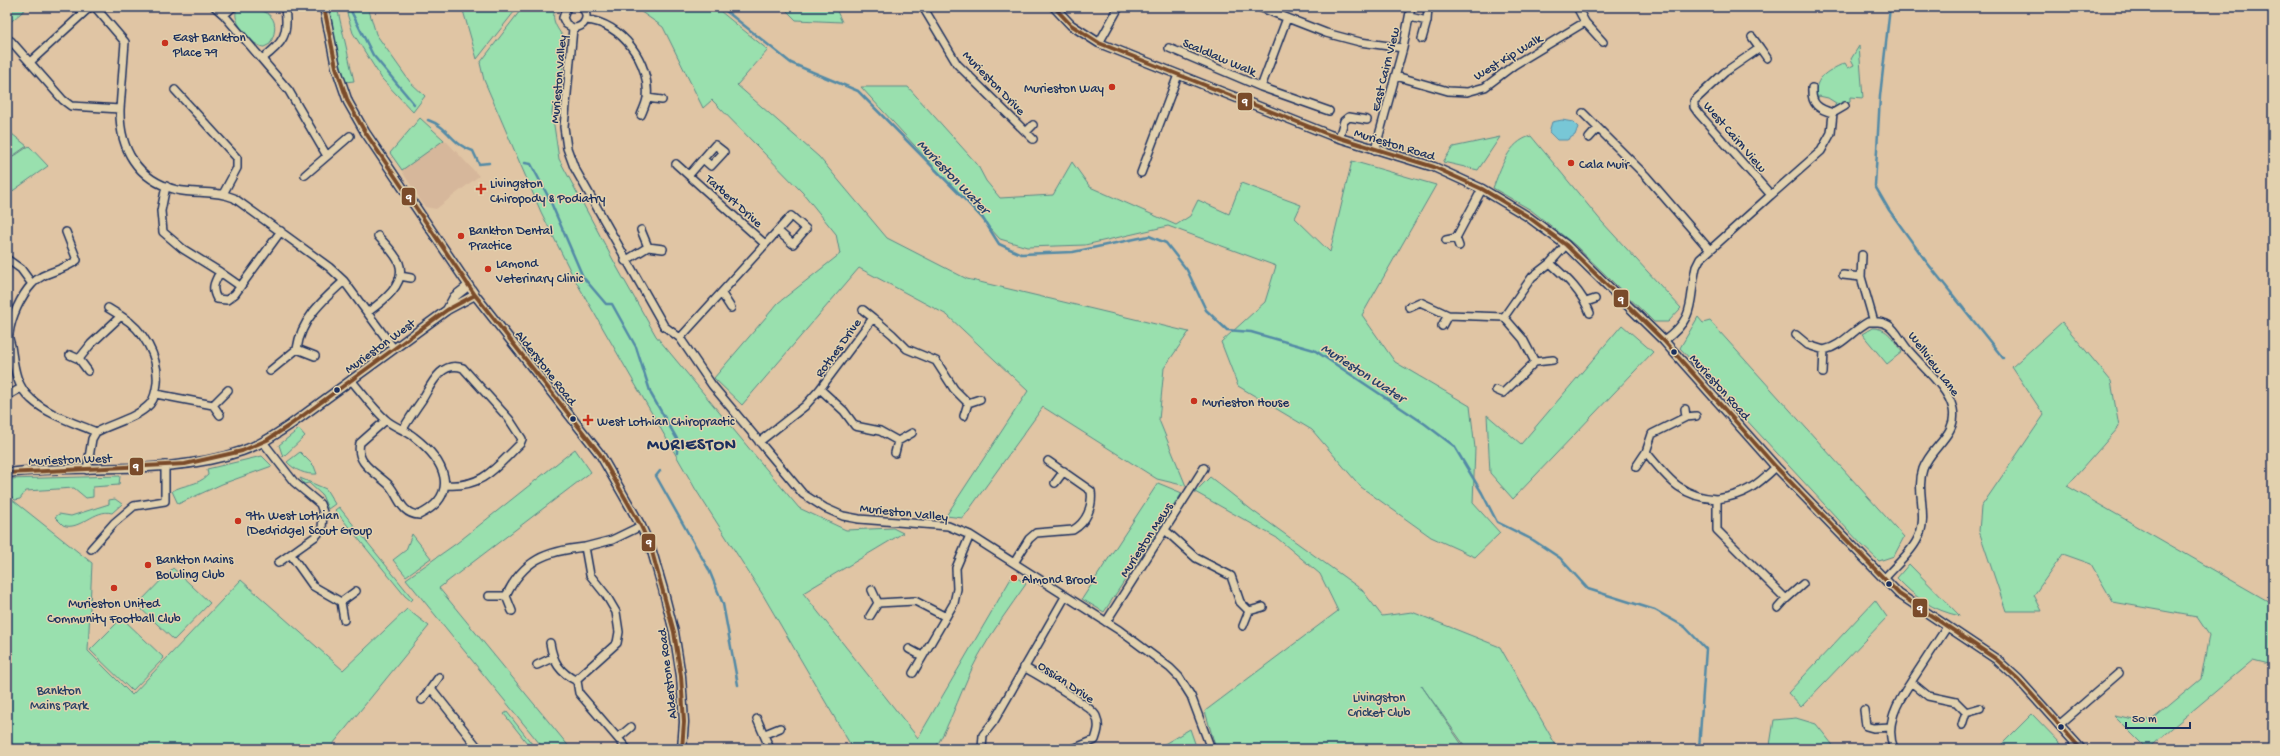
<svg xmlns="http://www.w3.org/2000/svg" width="2280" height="756" viewBox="0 0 2280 756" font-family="'Gochi Hand',sans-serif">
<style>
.built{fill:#d6b79b}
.green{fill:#99e0ae;stroke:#5a8886}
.water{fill:#78c7d6;stroke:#538aa6}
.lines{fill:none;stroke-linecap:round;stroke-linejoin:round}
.stream{stroke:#538aa6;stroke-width:2.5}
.minor-casing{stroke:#1b2f5e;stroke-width:10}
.tertiary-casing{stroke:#1b2f5e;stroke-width:11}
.minor{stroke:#e2d1ae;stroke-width:7}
.tertiary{stroke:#e2d1ae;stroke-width:8}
.bus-1-casing{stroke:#e2d1ae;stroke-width:7}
.bus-1{stroke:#7a4b2a;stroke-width:4}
.poi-dot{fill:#c8321e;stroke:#e2d1ae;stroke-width:1.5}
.bus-dot{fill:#1b2f5e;stroke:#e2d1ae;stroke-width:1.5}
.labels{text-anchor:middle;stroke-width:3;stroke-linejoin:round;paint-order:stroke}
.poi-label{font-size:13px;fill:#1b2f5e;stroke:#e2d1ae;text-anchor:start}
.street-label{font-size:13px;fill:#1b2f5e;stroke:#e2d1ae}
.park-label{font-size:13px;fill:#284166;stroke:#e2d1ae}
.water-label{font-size:14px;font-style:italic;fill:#243e6a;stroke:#e2d1ae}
.district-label{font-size:17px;font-weight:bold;letter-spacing:1px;fill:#1b2f5e;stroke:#e2d1ae}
.line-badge{stroke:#e2d1ae;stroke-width:1.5}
.badge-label{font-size:11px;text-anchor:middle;font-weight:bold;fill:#fff}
</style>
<rect width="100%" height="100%" fill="#e0c5a4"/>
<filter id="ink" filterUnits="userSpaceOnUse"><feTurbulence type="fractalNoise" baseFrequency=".025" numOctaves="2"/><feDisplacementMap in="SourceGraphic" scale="8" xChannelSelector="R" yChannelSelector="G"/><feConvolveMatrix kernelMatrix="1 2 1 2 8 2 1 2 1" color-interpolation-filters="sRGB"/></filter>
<g filter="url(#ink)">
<path class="built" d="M420,118l27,24 32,34 -43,33 -11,-2 -35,-54z"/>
<path class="green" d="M7,7h21l-21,18z
M237,7c25,0 48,7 33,37l-6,3c-9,0 -25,-18 -27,-27 -2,-4 -1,-9 0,-13z
M330,7h7l17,74 -9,1 -13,-53z
M345,7h23l8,27 34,48 15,14 -12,16 -31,-33 -29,-46z
M462,7h56l-41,52z
M523,7h34c-9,11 2,24 8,32l-6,71 -6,-4 -1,6 7,47 59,110 38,67 106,128 37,44 47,22 47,-2 10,5 -100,60 115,145 95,-163 13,9c-16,23 -33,46 -47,71 -17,31 -26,64 -44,94h-82l-90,-154 -67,-105 -122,-212 -33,-66 -57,-132 -4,-17z
M634,7h81l53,43 -31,35 82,72 68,81 80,41 222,53 -25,36 -5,52 27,66 -29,-7 -114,-72 -80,111 -17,-2 82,-125 -81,-76 -88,-47 -117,137 -28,-27 64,-75 62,-49 -4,-20 -33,-41 -91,-93 -9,8 -40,-81z
M783,7h52l7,15 -46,-2z
M1859,46l4,52 -13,-1v5l-4,3 -4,-3 -8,6 2,-5 -8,-5 -9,-2 -3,6c-3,-24 9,-30 29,-39l3,5 6,-3 -3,-6z
M861,87h47l69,77 9,17 14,17 53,-3 19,-33 18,25 86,38 14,-9 8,-16 31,14 12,-31 60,22 -6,13 35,34 22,-91 84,24 -74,130 33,47 75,44 5,42 -2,55 27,30 -25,24 -44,-20 -70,-50 -49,-57 -74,-44 -17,-44 44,-40 11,-36 -108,-40 -83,19 -58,2 -27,-8z
M420,118l24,22 -42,30 -12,-17z
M7,130l20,16 -20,14z
M1531,136l71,86 79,86 -13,14h-14l-79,-77 -44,-35 -38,-22c8,-20 15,-46 38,-52z
M1500,137l-22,33 -35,-8 10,-15z
M29,146l19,20 -41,29v-34z
M1698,317l5,6 7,-2 194,216 -10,19 -15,5 -18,-17 -181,-196z
M2062,322l49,59 8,46 -52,59 206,118v61l-20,-5 -106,89 -33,-33 26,5 13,-2 48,-40 8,-44 -12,-18 -84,-15 -22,-38 -28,-10 -29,41 8,16h-36l-27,-80 2,-24 63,-92 -32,-48z
M1622,325l31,27 -140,147 -23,-26 -3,-58 34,29z
M1872,328c17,0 21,12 30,24l-15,12 -25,-30z
M299,429l6,7 -22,21 -4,-12z
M575,449l16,23 -152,116 132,161h-27l-138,-170 51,-36z
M300,452l14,14 3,8c-11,1 -23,-4 -30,-12z
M262,456l10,10 -50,18 -44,20 -6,-13c12,-7 25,-5 36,-16l-1,-6z
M120,476l-1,9 -26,2v10l-7,1 -12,-10 -48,3 -6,8 -5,1 -8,-8v-13z
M1210,477l43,34 109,79 20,26 30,-4 88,35 58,102h-91l-46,-64 44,64h-249l-11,-38 133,-100 -18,-37 -43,-36 -82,-46z
M300,478l26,11 9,15 -7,5 -6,-14 -13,-12 -5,1z
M1158,483l24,10 -78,119 -22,-13z
M7,499l7,2 78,62 -4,88 44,44 109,-115 102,90 64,-61 22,17 -100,123h-322z
M115,499l7,5 -10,9c-17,-5 -33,19 -49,12l-8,-8 4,-3 12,2 38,-12v-4z
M339,507l74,92 -2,2 -6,-5 -70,-86z
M412,534l19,24 -25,18 -13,-16 13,-10z
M1909,564l51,52c-28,-6 -44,-18 -63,-38z
M173,568l37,35 -36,37 -37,-35z
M1875,600l12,17 -86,90 -13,-14z
M122,618l42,40 -32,33 -42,-41z
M507,712l29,37 -5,-1 -27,-34z
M2032,714l30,31 -4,4h-61z
M1796,718l20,6 20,25h-63l-3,-4 4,-25z
M1190,729l7,20h-41z"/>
<path class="water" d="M1562,120l11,2 5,5 -3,8 -8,5h-10l-8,-8 3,-10z"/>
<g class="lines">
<path class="stream" d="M349,7l24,48 41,49
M721,7l70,56 67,28 124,126 17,27 22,10 52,-2 76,-16 17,7 21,27 19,40 21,20 24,2 63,18 111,74 29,22 28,47 15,29 36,18 27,18 28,31 67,21 30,17 21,22 -7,100
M1890,7l-10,89 -5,90 14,24 36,50 78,98
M428,120c21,7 24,25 45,31l6,13 10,-1
M525,163l6,1 18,34 34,79 23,27h6l24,43 15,47 26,45v14
M660,471l-4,5 53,94 14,34 15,81"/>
<defs>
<path id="minor" d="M78,7l5,6
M95,7l30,35 -5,67
M215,7l9,8
M233,7l-9,8 65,76 38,65 23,-20
M567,7l-4,11 3,6 7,4c12,0 18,-13 8,-21
M923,7l34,57 76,75
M1259,7l67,26 34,9 43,6
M1410,17l17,4 1,-14
M586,20c35,2 65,43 61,78 -1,6 -4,12 -6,17
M1585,22l18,20
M573,28l-9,99 3,21 7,19 90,159 16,12 32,47 91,109 22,14 18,8 16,3 89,7 22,9 149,95 51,38 9,9 12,19 20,53
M1752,37l8,11
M1422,39l5,-18
M11,41l52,59 8,6 49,3c-1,39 17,71 57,81 19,4 38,0 57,8l95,69 15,14 50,68
M1099,43l20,-36
M1169,48l92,39 26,-69
M262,59c21,-16 27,-24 23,-50l-3,-2
M30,62l60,-55
M1396,76l52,15 19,1 18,-5 29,-22 71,-43 -8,-15
M1261,87l68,24
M175,90l62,68v10l-14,26
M647,98l15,2
M1583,113l15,15
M1833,113l12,-7
M1026,132l7,-7
M1339,138l5,-17 5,-4 18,3
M1589,138l9,-10 48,48 63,73
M1375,150l28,-102 8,-41
M676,164l89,80
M1141,173l37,-98
M305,175l22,-19
M689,175l26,-30 9,7 -13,14 -8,-7
M166,186l-5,25 2,21 20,17 37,23c-6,11 -9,16 -3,27l10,1 8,-6 46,-63
M1771,195l50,-44 10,-18 2,-20c-15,-4 -22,-9 -21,-25
M66,232l11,28c-15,12 -34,11 -45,24 -11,12 -21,33 -23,50 -1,3 1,8 2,12 3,19 4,39 20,53 17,16 44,24 65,33
M1456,238l3,8
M1446,240l10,-2 26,-49
M1566,245l-16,18c17,15 32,29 40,50
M648,247l15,2
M7,259l14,10 11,15
M625,261l23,-14 -7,-17
M220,272l20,14
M1843,275l18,2 13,45
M400,276l11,2
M1861,277l1,-22
M722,294l9,14
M1586,302l9,-3
M1409,307l11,-5 28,13 56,2 19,22 12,23 18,-2
M108,308l13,8
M863,310l10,8
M368,312c14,-10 39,-28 31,-49 -4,-10 -14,-19 -21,-27
M1504,317l28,-40 18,-14
M1442,326l6,-11
M1796,335l12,10 16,5
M680,338l111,-122 15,13 -13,15 -15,-13
M1664,341c33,-25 24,-37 32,-74l4,-8 71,-64 -72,-81 -5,-7v-6l31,-29 35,-24 7,10
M70,355l9,4
M315,356l-18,-7c4,-30 26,-49 47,-68
M270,371l27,-22
M1823,373l1,-23c18,-4 28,-19 44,-28 27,-3 27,13 41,29 14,17 39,36 44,58 5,26 -22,37 -30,60 -8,23 7,48 -6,71 -7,14 -23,27 -33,39
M351,380c11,13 22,28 34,39 8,8 21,11 29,18 30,23 48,57 5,78 -19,-1 -20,-20 -31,-31 -13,-12 -33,-21 -28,-41l26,-23
M820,389l24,22 11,15 25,5 18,10 14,-8
M1496,390l7,3 32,-31
M156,394l57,11 15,-15
M7,396l14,-8
M213,405l7,10
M1685,409l1,8
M964,416l4,-13
M403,429c6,-10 12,-19 19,-29 9,-15 19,-40 41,-32l46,51 13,20 -2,5c-24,23 -37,44 -74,41
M263,442l31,40 26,22 3,8 -1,17 -6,7 -38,27
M759,442l46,-36 15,-17 53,-71 19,16 15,15 29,12 18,28 14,14 12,-4
M1646,452l6,-18 34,-17 10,-1
M895,453l3,-12
M1636,467l10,-15c21,25 35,46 71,47
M1776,467c-20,19 -31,28 -59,32v31l69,69 17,-15
M87,470l5,-31 4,-7c17,-9 41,-14 54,-28 5,-6 6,-13 7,-21 2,-26 -13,-53 -36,-67l-30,28 -12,15 9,12
M1055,483l9,-12
M1165,530l31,28 35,18 9,26 9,9 14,-4
M91,549l23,-26 20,-17 31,-5v-36
M291,555l22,31 28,16 3,18
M1014,563l15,-24 7,-6 37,-3c14,-8 20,-24 18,-39l-43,-30
M872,590l6,13
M489,596h17
M341,602l15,-11
M1778,608l8,-9
M512,611l-6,-15c17,-36 40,-45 79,-49
M870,616l8,-13 37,-2 31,16
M1106,622l98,-154
M1243,626l6,-15
M1947,627l-36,55 17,14 28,6 10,10 14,-4
M550,643c3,19 10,30 27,38
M909,649l13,7
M537,665l15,-7
M1024,667c13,8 67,38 72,49 4,9 2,15 -1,24l-22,9
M913,673l41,-70 3,-14 -1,-21 14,-33
M431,688l8,-11
M422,700l9,-12 48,61
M1864,710l2,16 7,2 18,-1
M757,719l13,30
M1962,725l4,-13
M2059,725l60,-52
M765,734l15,-6
M618,738l13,-11
M627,749l-48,-56 -2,-12 1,-3 39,-35 2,-11 -3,-20 -10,-17 -16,-20 -5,-28 27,-7 29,-14
M982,749l1,-14 11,-14 71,-124
M1894,749c-10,-24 4,-48 17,-67"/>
<path id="tertiary" d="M324,7l12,60 12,35 17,30 110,163 125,159 41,72 10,22 12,41 11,43 7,44 3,46 -2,27
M1054,7l17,18 28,18 231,92 104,32 48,22 45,27 39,29 98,96 112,126 123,127 97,65 22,20 63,70
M447,310l7,-13 14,-11
M7,473c78,-10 160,4 235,-22 18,-6 33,-16 48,-26l157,-115 28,-15"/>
</defs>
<use href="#minor" class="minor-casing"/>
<use href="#tertiary" class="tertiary-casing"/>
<use href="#minor" class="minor"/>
<use href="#tertiary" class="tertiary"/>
<defs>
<path id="bus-1" d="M324,7l12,60 12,35 17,30 110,163 125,159 41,72 10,22 23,84 7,44 3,46 -2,27
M1054,7l17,18 28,18 231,92 104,32 48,22 45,27 39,29 98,96 112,126 123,127 97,65 22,20 63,70
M7,473l178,-9 57,-13 25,-11 23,-15 157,-115 28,-15"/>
</defs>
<use href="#bus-1" class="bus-1-casing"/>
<use href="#bus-1" class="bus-1"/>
</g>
</g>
<g class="poi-dot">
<circle cx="165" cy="43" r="4"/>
<circle cx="1112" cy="87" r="4"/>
<circle cx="1571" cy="163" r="4"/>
<path d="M479 183h4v4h4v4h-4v4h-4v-4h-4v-4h4z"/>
<circle cx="461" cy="236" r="4"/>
<circle cx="488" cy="269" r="4"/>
<circle cx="1194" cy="401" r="4"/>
<path d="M586 414h4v4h4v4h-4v4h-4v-4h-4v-4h4z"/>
<circle cx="238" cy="521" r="4"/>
<circle cx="148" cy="565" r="4"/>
<circle cx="1014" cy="578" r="4"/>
<circle cx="114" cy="588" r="4"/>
</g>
<g class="bus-dot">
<circle cx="1674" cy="352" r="3.5"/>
<circle cx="337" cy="390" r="3.5"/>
<circle cx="573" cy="419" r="3.5"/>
<circle cx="1889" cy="584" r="3.5"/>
<circle cx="2061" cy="727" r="3.5"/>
</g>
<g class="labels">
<g class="poi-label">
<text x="173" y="41">East Bankton<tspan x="173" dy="15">Place 79</tspan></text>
<text x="1104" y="92" text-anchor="end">Murieston Way</text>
<text x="1579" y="168">Cala Muir</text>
<text x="490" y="187">Livingston<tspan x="490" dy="15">Chiropody &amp; Podiatry</tspan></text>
<text x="469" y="234">Bankton Dental<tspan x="469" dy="15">Practice</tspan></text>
<text x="496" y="267">Lamond<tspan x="496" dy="15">Veterinary Clinic</tspan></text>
<text x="1202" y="406">Murieston House</text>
<text x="597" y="425">West Lothian Chiropractic</text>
<text x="246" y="519">9th West Lothian<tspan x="246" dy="15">(Dedridge) Scout Group</tspan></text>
<text x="156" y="563">Bankton Mains<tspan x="156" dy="15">Bowling Club</tspan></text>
<text x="1022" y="583">Almond Brook</text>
<text x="114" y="607" text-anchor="middle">Murieston United<tspan x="114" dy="15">Community Football Club</tspan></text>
</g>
<g class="street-label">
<text transform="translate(1220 56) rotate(23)" y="5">Scaldlaw Walk</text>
<text transform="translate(1507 56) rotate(-31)" y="5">West Kip Walk</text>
<text transform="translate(1384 69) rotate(-76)" y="5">East Cairn View</text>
<text transform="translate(557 79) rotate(-85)" y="5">Murieston Valley</text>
<text transform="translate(995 82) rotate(46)" y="5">Murieston Drive</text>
<text transform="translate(1736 136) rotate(49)" y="5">West Cairn View</text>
<text transform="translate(1395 143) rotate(17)" y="5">Murieston Road</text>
<text transform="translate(735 200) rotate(42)" y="5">Tarbert Drive</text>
<text transform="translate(379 345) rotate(-36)" y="5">Murieston West</text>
<text transform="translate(837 347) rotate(-54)" y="5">Rothes Drive</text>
<text transform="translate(1935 363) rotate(53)" y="5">Wellview Lane</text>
<text transform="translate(547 367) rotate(52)" y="5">Alderstone Road</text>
<text transform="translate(1721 386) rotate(48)" y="5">Murieston Road</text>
<text transform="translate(70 458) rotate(-2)" y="5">Murieston West</text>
<text transform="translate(904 511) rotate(6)" y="5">Murieston Valley</text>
<text transform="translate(1145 539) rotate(-57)" y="5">Murieston Mews</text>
<text transform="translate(666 674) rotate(-97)" y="5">Alderstone Road</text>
<text transform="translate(1067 681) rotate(34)" y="5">Ossian Drive</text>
</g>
<g class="park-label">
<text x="59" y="694">Bankton<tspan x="59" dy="15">Mains Park</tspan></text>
<text x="1379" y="701">Livingston<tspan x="1379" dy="15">Cricket Club</tspan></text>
</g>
<g class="water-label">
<text transform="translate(954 176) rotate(46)" y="5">Murieston Water</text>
<text transform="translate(1364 372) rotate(33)" y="5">Murieston Water</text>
</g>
<g class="district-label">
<text x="692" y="449">MURIESTON</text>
</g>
</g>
<g class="line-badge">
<rect x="1237" y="92" width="16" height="19" rx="4" fill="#7a4b2a"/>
<rect x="401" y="187" width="15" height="19" rx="4" fill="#7a4b2a"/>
<rect x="1613" y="289" width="16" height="19" rx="4" fill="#7a4b2a"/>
<rect x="129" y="457" width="15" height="19" rx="4" fill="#7a4b2a"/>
<rect x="641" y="533" width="15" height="19" rx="4" fill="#7a4b2a"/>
<rect x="1912" y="598" width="16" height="20" rx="4" fill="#7a4b2a"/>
</g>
<g class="badge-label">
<text x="1245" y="105">9</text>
<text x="409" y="201">9</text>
<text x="1621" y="303">9</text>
<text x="136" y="470">9</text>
<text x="649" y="546">9</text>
<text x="1920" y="612">9</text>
</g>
<rect width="2280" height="756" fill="none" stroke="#e2d1ae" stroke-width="24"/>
<rect x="12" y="12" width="2256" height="732" fill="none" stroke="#1b2f5e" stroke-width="1.5" filter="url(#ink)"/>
<path d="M2126 722v6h64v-6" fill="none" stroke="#1b2f5e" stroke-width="2"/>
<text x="2132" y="722" font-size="12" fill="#1b2f5e" stroke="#e2d1ae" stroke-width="3" paint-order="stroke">50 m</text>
</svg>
